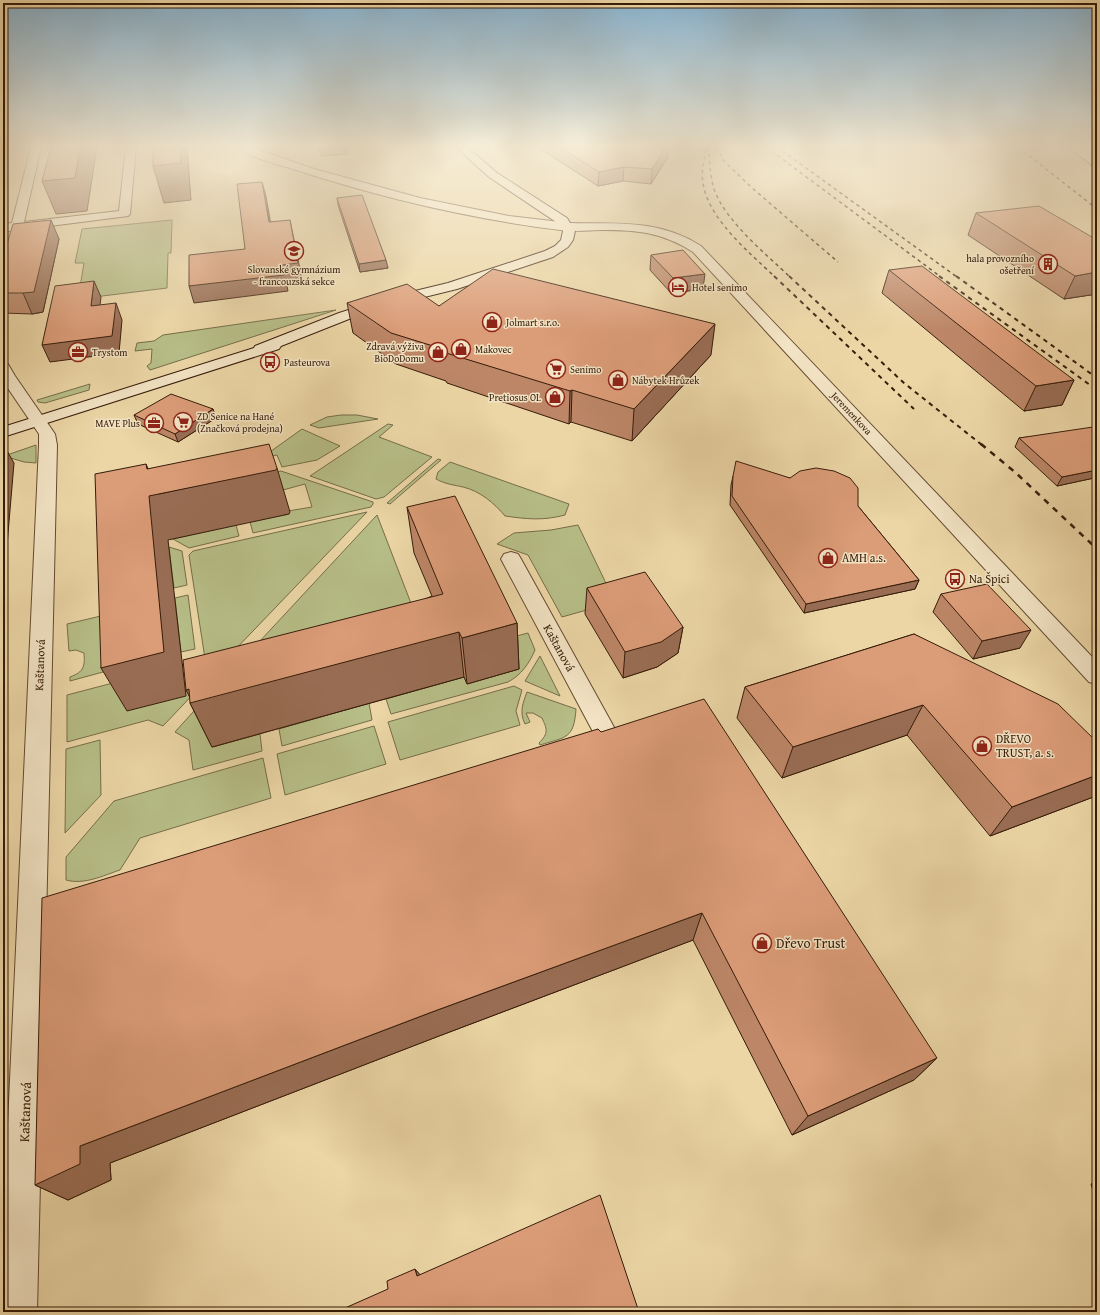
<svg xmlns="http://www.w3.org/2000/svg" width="1100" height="1315" viewBox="0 0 1100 1315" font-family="'Gentium Book Plus',serif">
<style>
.green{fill:#b7be87;stroke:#766d48}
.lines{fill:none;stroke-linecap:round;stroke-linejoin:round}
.minor-casing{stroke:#644a30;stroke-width:2}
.tertiary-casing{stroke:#644a30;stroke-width:2}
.secondary-casing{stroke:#361c09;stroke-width:2}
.minor{fill:#f3e4c5;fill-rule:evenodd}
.tertiary{fill:#f3e4c5;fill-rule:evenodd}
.secondary{fill:#f3e4c5;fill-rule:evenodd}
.tram{stroke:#361c09;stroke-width:1}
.rail-far2{stroke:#361c09;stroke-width:1.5;stroke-dasharray:3.5 3.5;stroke-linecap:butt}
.rail-far1{stroke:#361c09;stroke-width:2;stroke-dasharray:4.5 4.5;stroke-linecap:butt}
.rail{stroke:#361c09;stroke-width:2.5;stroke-dasharray:6 6;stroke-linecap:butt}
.wall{fill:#bc8667;stroke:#361c09}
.shaded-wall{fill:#996d54;stroke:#361c09}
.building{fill:#db9c78;stroke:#361c09}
.labels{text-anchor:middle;stroke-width:3;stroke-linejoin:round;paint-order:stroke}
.far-poi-label{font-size:10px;fill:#361c09;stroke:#f3e4c5;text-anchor:start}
.far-street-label{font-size:10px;fill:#361c09;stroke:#f3e4c5}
.poi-label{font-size:12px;fill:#361c09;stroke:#f3e4c5;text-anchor:start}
.street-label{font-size:12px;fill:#361c09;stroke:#f3e4c5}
.near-poi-label{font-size:14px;fill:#361c09;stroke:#f3e4c5;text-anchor:start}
.near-street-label{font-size:14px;fill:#361c09;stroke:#f3e4c5}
</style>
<rect width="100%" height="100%" fill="#ecd6a6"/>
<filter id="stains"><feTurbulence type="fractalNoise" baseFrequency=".005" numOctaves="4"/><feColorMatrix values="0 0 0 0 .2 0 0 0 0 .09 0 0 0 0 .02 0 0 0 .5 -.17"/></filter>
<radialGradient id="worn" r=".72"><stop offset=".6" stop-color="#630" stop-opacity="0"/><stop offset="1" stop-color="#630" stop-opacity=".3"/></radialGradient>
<path class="green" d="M172,220l-1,33h-3l-1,35 -89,11 6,-36h-9l7,-34z
M336,310l-186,60 -3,-4 4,-3 1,-14 -17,2 2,-8 17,-2 9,-6z
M90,384l-1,6 -44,13 -7,-1 -1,-2z
M341,415h16l21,4 -59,9 -9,-3 17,-8z
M388,424l5,1 -14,12 53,20 -48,40 -8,2 -66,-23z
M302,429l38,17 -23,14 -35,7 -5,-12 -17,4z
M36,445v18l-12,-1 -20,-6z
M438,459l3,1 -51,44 -3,-1z
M450,462l119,42 -4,11c-23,6 -38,4 -60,1 -11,-13 -25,-25 -42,-29 -9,-2 -18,-3 -27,-8l2,-7z
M281,471l92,31v2l-2,3 -118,26 -3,-11 39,-8 -1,-3 24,-4 -7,-23 -22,6 -41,-11z
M367,512l-159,166 -19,-123 4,-4z
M377,515l42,109 -198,59z
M236,525l3,11 -50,12 -16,-9z
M578,525l37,77 -53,15 -34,-62 -31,-11 17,-11 37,-3z
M169,547l13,4 5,34 -13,3z
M188,595l7,54 -14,3 -6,-54z
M122,611l3,55 -55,15v-4c14,-5 15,-11 14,-24l-8,-3 -7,1 -2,-27z
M528,633l7,17c-6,14 -14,25 -27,32l-117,32 -5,-15 78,-22 3,6 52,-14 -14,-30z
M540,656l20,40 -35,-15z
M197,661l4,25 -38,40 -15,-6 -81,22v-47z
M514,686l8,4 -6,21 4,14 -120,35 -12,-38z
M212,691l1,56 47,-13 2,17 -69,19 -4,-30 -14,-8z
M527,692l49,17c-2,30 -10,28 -36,36l-1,-2c10,-10 8,-14 3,-25l-9,-5h-7l4,9 -5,2c-6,-12 -2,-21 2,-32z
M369,703l3,17 -90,26 -3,-17z
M374,726l12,38 -101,31 -8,-41z
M100,740l1,55 -36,38 1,-84z
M263,758l8,40 -131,40 -20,32c-18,6 -36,15 -54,10v-23l48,-56z"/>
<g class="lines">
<defs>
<path id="minor" d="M3,147h10l-1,2 -9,2z
M31,147h10l-17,75 95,-11 7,-64h10l-6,67 -2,2 -125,16v-8l9,-1z
M236,147h14l64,22 106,29 89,18 60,7 4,1 2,3 -2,3 -4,1c-95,-11 -188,-33 -279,-63 -12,-3 -46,-13 -54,-21z
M1068,147h12l17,12v8l-4,-1z
M3,362l5,2 7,12 40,58 2,11 -20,867h-34v-79l36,-788v-11l-36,-53z
M511,552l7,2 3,5 94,170 4,7 -4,7 -8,3 -8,-3 -98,-184 3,-5z"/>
<path id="tertiary" d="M569,223c48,1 90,-4 132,23l396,416v22l-8,-2 -396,-430c-31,-20 -56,-22 -91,-22 -12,0 -26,2 -37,0l-2,-3 2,-3z"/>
<path id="secondary" d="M456,147h11l30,26 70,45 8,13 -2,9 -5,7 -15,10 -96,32 -61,15 -47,15 -68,27 -2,3 -276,88v-10l251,-79 1,-2 84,-33 47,-15 62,-15 97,-32 10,-5 6,-6 2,-9 -4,-7 -70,-47z"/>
</defs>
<use href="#minor" class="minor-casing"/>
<use href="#tertiary" class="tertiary-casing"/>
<use href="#secondary" class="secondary-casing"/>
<use href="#minor" class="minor"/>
<use href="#tertiary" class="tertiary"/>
<use href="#secondary" class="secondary"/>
<path class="tram" d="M1067,147l30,22"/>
<path class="rail-far2" d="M708,147c2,14 2,29 6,42 11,32 52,65 76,88
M716,147l8,14 27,26 87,75
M766,147l175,130
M777,147l180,130
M1018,147l79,62
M706,149c-2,12 -5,22 -3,34 5,36 47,70 72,94"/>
<path class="rail-far1" d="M774,276l140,133
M789,276l115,107 78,62
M939,276l158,114
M956,276l141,102"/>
<path class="rail" d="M981,444l35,29 81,76"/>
</g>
<path class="wall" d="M318,147h29l1,7 -27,2z
M537,147h131v10l-17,27 -28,-3 -25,5z
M337,198l51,70 -28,4 -22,-67z
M976,213l121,27v54l-33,5 -96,-64z
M59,239l-16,73 -11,2 -29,-1v-56z
M651,255l52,34 -32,4 -21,-23z
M889,270l185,110 -12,25 -38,6 -142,-118z
M347,303l92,3 272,49 -79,86 -61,-19 -2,2 -122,-41 -1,-2 -50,-17 -43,-31z
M213,409l3,9 -38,24 -40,-18 -4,-9z
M1097,430v51l-3,-3 -37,8 -42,-39 4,-9z
M733,476l57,2 68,28 61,74 -4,9 -111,24 -74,-108 1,-20z
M407,507l110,116 2,46 -52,15 -3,-7 -252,70 -22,-44 242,-107 -18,-43z
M587,588l96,39 -5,26 -21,14 -34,11 -38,-64z
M941,594l79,54 -47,11 -40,-47z
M914,634l183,108v52l-1,2 -106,40 -83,-101 -125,43 -45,-60 8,-31z
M598,729l339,329 -23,22 -122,55 -99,-195 -254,96 -329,127 1,17 -43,20 -33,-15z
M1097,1181v23l-6,-20z"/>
<path class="shaded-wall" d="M80,147h17l-10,64 -31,3 -14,-33z
M180,147h7l4,53 -27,3 -11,-37z
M319,147h28l1,7 -27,2z
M666,147h2v10l-17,27 1,-15z
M624,167l-1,14 -25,5 1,-14z
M262,182l4,14 7,41 -4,-15z
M51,220l8,19 -16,73 -11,2 -9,-21z
M290,220l12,59 -16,2 2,10 -94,12 -5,-17 93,-21z
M386,260l2,8 -28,4 -1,-8z
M1097,272v22l-33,5 11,-23z
M705,274l-2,15 -32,4 2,-15z
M94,281l7,16 -3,26 -7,-17z
M116,303l6,17 -3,33 -69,9 -8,-17z
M715,324l-4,31 -79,86 2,-32z
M1074,380l-12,25 -38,6 12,-25z
M572,390l-1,32 -2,2 1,-33z
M213,409l3,9 -38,24 -3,-8z
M3,444l11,19 -8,94 -3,1z
M146,464l13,30 118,-26 13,44 -1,2 -121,26 18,156 -59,15 -26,-43 46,-199z
M1097,470v3l-3,5 -37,8 5,-9z
M919,580l-4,9 -111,24 2,-9z
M517,623l2,46 -52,15 -5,-46z
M683,627l-5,26 -21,14 -34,11 2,-26z
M1031,630l-11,18 -47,11 9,-18z
M459,632l5,45 -252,70 -22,-44 2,-1 -6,-12z
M923,705l-16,30 -125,43 11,-31z
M1097,775v19l-1,2 -106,40 22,-29z
M702,913l-9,27 -254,96 -329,127 1,17 -43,20 -33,-15 45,-39 352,-134z
M937,1058l-23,22 -122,55 16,-19z
M415,1269l9,10 -7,-3z"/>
<path class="building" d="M51,147h29l-5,31 -33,3z
M153,147h27l1,16 -28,3z
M559,147h107l-14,22 -28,-2 -25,5z
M262,182l7,40 21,-2 8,43 -16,2 2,10 -95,11v-31l56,-6 -8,-65z
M362,195l24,65 -27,4 -22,-66z
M1039,206l58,34v32l-22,4 -99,-63z
M51,220l-17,72 -11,1h-20v-36l10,-33z
M683,250l22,24 -32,4 -22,-23z
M922,266l152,114 -38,6 -147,-116z
M493,269l222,55 -81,85 -62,-19 -2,1 -127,-39 3,-2 -55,-17 -44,-30 60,-19 32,22z
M94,281l-3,25 25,-3 -4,33 -70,9 13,-59z
M171,394l42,15 -38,25 -41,-19z
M1093,427l4,3v40l-35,7 -43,-39z
M269,444l8,24 -1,2 -127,26 15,156 -63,16 -6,-194 51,-10 1,5z
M736,461l54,17 10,-7 16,-3 18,3 16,7 8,10v18l61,74 -113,24 -74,-108 1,-20z
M455,496l62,127 -55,15 -3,-6 -269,71 -1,-14 -3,1 -3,-30 260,-66 -36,-87z
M645,572l38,55 -22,15 -36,10 -38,-64z
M987,584l44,46 -49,11 -41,-47z
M914,634l144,70 39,38v33l-85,32 -89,-102 -130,42 -48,-60z
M704,699l233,359 -129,58 -106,-203 -270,99 -352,134v18l-45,21 7,-287 556,-169 3,3z
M600,1195l39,117h-303l52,-23 -1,-8 28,-12 2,7z"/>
<linearGradient id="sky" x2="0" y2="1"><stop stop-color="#89b5d2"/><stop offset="0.44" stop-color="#f6edd7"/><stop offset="1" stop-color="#f6edd7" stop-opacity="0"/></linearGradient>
<rect width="1100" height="331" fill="url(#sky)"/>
<defs>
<symbol id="university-ring" viewBox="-11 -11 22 22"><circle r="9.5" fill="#f3e4c5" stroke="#8f2418" stroke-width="1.5"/><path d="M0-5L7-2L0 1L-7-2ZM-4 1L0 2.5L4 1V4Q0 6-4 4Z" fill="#8f2418"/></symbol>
<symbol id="building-ring" viewBox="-11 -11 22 22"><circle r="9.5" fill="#f3e4c5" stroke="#8f2418" stroke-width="1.5"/><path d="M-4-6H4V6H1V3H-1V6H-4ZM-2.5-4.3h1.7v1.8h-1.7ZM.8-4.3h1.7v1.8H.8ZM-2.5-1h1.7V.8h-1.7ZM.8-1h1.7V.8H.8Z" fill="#8f2418"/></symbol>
<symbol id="hotel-ring" viewBox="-11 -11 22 22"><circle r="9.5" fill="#f3e4c5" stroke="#8f2418" stroke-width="1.5"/><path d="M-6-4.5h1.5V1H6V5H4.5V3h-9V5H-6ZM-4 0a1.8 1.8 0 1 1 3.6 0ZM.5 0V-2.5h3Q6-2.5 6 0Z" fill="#8f2418"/></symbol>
<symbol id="shop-ring" viewBox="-11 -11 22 22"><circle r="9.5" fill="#f3e4c5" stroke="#8f2418" stroke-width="1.5"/><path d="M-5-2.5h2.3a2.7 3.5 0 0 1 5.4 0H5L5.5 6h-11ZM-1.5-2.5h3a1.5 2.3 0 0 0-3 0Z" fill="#8f2418"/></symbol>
<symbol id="office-ring" viewBox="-11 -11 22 22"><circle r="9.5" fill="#f3e4c5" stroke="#8f2418" stroke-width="1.5"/><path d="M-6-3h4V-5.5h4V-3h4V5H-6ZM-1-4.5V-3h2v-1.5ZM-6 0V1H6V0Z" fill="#8f2418"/></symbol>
<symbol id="bus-ring" viewBox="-11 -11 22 22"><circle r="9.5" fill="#f3e4c5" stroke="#8f2418" stroke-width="1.5"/><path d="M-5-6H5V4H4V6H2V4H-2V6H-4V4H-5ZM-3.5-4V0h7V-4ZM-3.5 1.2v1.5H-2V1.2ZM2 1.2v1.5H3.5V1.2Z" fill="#8f2418"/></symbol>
<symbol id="supermarket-ring" viewBox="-11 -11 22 22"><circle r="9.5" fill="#f3e4c5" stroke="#8f2418" stroke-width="1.5"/><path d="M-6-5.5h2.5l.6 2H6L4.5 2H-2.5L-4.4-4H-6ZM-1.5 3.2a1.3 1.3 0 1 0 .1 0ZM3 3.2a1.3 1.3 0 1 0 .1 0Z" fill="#8f2418"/></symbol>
</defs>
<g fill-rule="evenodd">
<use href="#university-ring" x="283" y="240" width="22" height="22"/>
<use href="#building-ring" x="1037" y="253" width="22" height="22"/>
<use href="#hotel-ring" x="667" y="276" width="22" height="22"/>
<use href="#shop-ring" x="481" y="311" width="22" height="22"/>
<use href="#shop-ring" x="450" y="338" width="22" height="22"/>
<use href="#office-ring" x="67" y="341" width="22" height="22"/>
<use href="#shop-ring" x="427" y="341" width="22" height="22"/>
<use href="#bus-ring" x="259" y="351" width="22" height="22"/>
<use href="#supermarket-ring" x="545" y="358" width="22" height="22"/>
<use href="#shop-ring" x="607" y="369" width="22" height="22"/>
<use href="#shop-ring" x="544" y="386" width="22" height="22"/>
<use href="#supermarket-ring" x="172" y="411" width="22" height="22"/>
<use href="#office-ring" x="143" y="412" width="22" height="22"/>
<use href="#shop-ring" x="817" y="547" width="22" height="22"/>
<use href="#bus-ring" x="944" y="568" width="22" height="22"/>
<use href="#shop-ring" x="971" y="735" width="22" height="22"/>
<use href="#shop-ring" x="751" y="932" width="22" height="22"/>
</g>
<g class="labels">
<g class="far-poi-label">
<text x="1034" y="262" text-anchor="end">hala provozního<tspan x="1034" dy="12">ošetření</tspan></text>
<text x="294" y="273" text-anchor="middle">Slovanské gymnázium<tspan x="294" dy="12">- francouzská sekce</tspan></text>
<text x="692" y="291">Hotel senimo</text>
<text x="506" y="326">Jolmart s.r.o.</text>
<text x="424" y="350" text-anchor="end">Zdravá výživa<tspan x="424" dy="12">BioDoDomu</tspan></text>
<text x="475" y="353">Makovec</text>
<text x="92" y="356">Trystom</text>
<text x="284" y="366">Pasteurova</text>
<text x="570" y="373">Senimo</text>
<text x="632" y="384">Nábytek Hrůzek</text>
<text x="541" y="401" text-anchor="end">Pretiosus OL</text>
<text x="197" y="420">ZD Senice na Hané<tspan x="197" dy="12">(Značková prodejna)</tspan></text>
<text x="140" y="427" text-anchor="end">MAVE Plus</text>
</g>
<g class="far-street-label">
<text transform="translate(852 413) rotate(47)" y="4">Jeremenkova</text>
</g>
<g class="poi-label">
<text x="842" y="562">AMH a.s.</text>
<text x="969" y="583">Na Špici</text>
<text x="996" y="743">DŘEVO<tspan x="996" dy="14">TRUST, a. s.</tspan></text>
</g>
<g class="street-label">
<text transform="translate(559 648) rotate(61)" y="4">Kaštanová</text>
<text transform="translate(40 665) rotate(-88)" y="4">Kaštanová</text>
</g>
<g class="near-poi-label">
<text x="776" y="948">Dřevo Trust</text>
</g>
<g class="near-street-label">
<text transform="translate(25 1112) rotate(-88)" y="5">Kaštanová</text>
</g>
</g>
<rect width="1100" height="1315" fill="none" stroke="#ecd6a6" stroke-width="16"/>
<rect x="4" y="4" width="1092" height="1307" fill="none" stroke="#361c09" stroke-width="2"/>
<rect x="8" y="8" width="1084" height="1299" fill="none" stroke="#361c09"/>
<rect width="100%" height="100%" filter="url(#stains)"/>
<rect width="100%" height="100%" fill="url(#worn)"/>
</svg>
